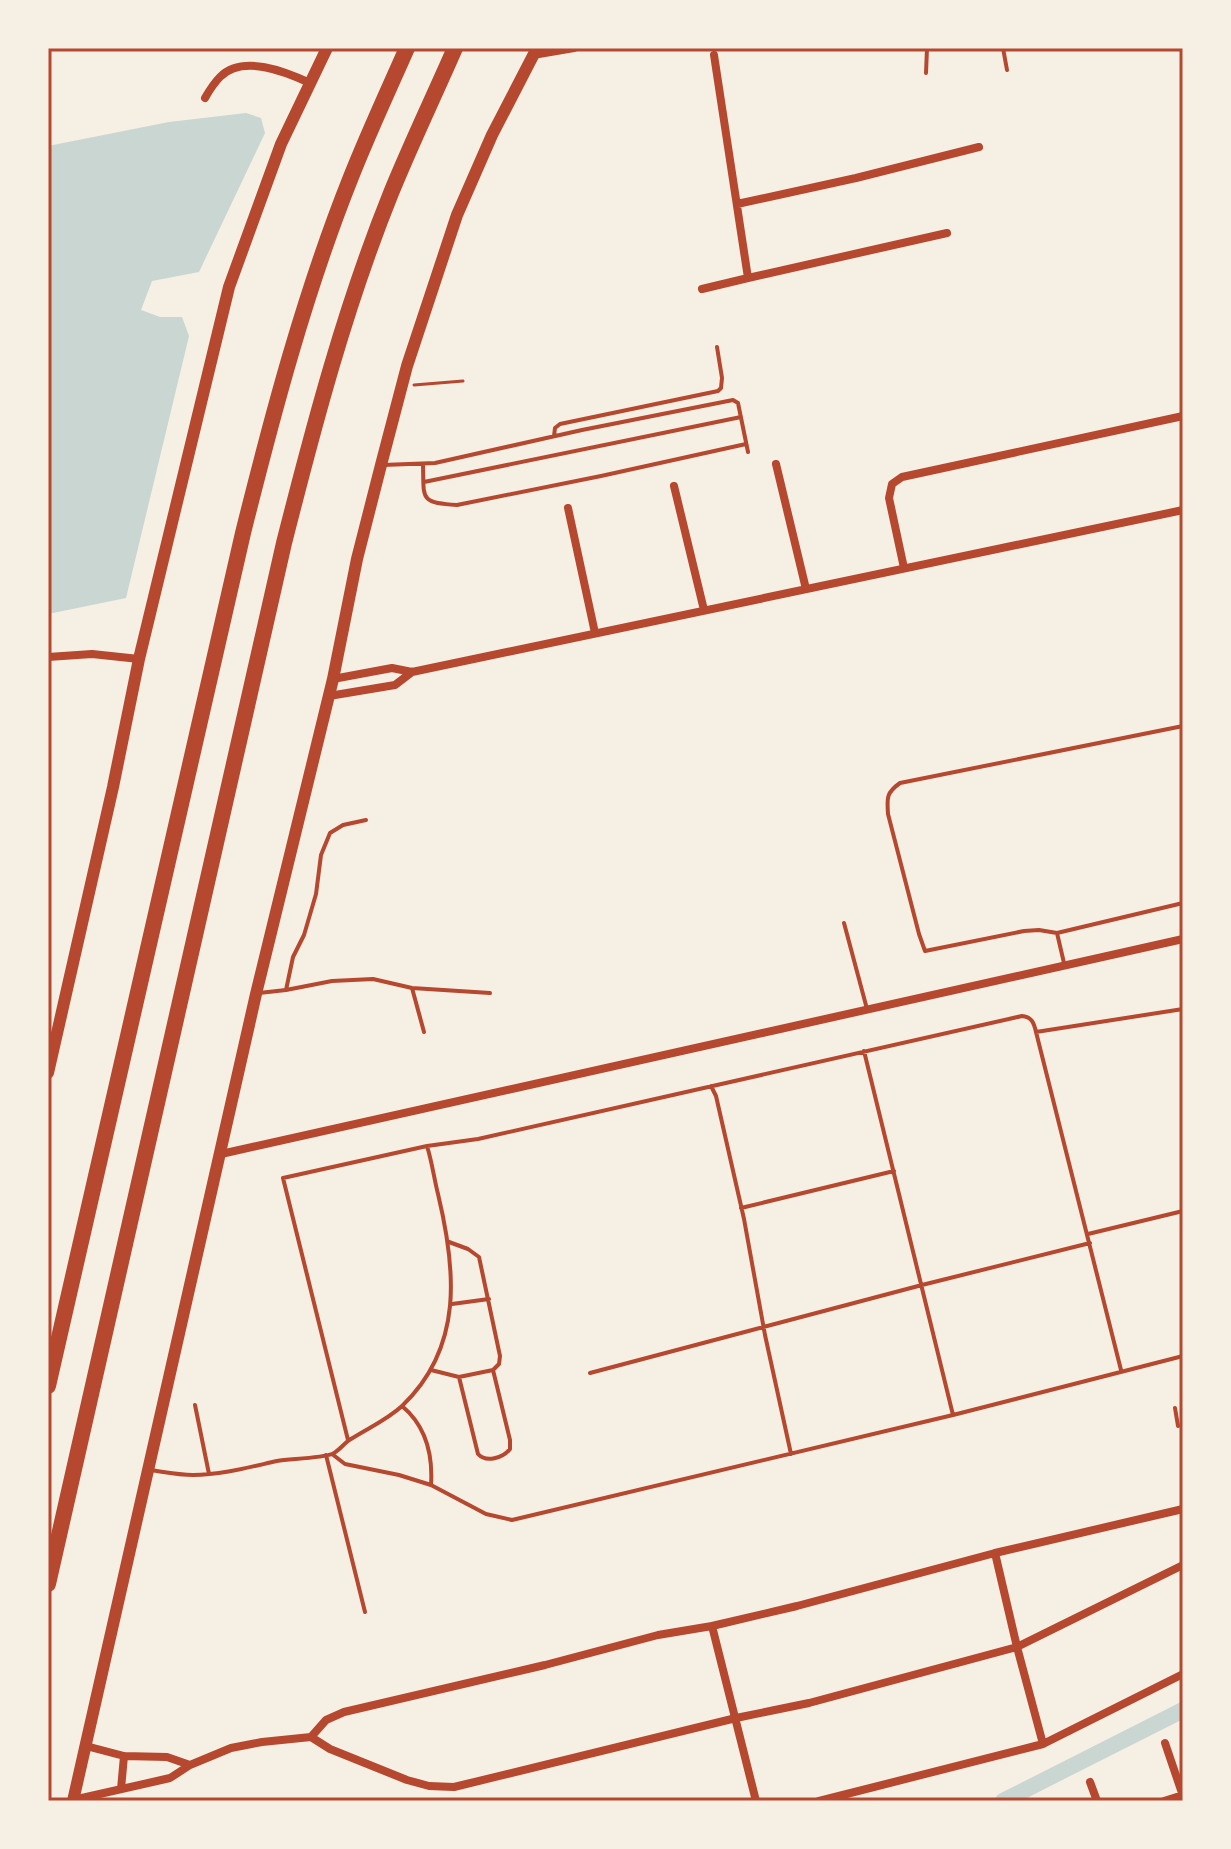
<svg xmlns="http://www.w3.org/2000/svg" width="1231" height="1849" viewBox="0 0 1231 1849" font-family="Karla,sans-serif">
<style>
.water{fill:#c9d6d2}
.lines{fill:none;stroke-linecap:round;stroke-linejoin:round}
.canal{stroke:#c9d6d2;stroke-width:16}
.path{stroke:#b5482f;stroke-width:3}
.service{stroke:#b5482f;stroke-width:4}
.minor{stroke:#b5482f;stroke-width:8}
.secondary{stroke:#b5482f;stroke-width:12}
.motorway{stroke:#b5482f;stroke-width:16}
.neatline{fill:none;stroke:#b5482f;stroke-width:3}
</style>
<rect width="100%" height="100%" fill="#f6efe4"/>
<path class="water" d="M246,113l15,5 4,15 -66,139 -47,9 -11,29 19,7h22l7,19 -63,262 -78,16v-468l121,-24z"/>
<g class="lines">
<path class="canal" d="M1003,1801l180,-91"/>
<path class="path" d="M414,385l49,-4"/>
<path class="service" d="M1003,48l4,22
M926,73l1,-25
M554,436l1,-8 5,-4 158,-33 3,-3 1,-10 -5,-31
M423,464c1,35 -4,39 34,41l144,-29 145,-32
M383,465l52,-2 147,-33 151,-30 5,3 10,49
M424,482l317,-65
M844,923l23,86
M1057,933l-18,-3 -15,1 -99,20 -6,-17 -31,-120c-1,-16 -2,-21 12,-31l283,-57
M1064,963l-7,-30 126,-30
M412,988l12,44
M286,990l7,-33 11,-22 12,-41 5,-39 9,-22 13,-8 23,-5
M259,993l27,-3 46,-9 41,-2 39,9 78,5
M1036,1032l147,-23
M864,1051l89,364
M711,1086l5,10 28,123 21,116 26,119
M741,1208l153,-37
M1088,1234l95,-23
M452,1304l37,-5
M431,1370l28,7 34,-7 6,-6 1,-8 -21,-99 -11,-8 -19,-7
M590,1373l332,-88 168,-42
M459,1377l19,77c8,9 25,4 32,-5v-9l-17,-70
M195,1405l14,69
M402,1406c24,20 31,48 29,79
M1175,1408l3,18
M348,1440l-65,-262 144,-32
M332,1454l13,10 54,11 32,10 55,29 26,6 441,-105 230,-59
M326,1455l39,157
M150,1470c14,2 29,5 43,5 28,0 57,-8 84,-14 13,-2 45,-3 55,-7 7,-3 12,-11 19,-15 17,-11 36,-19 51,-33 62,-59 54,-137 36,-212 -4,-16 -6,-32 -11,-48l51,-7 544,-123c10,1 12,7 14,16l85,338"/>
<path class="minor" d="M533,55l41,-7
M714,55l34,223 199,-45
M205,98c4,-7 9,-15 15,-21 23,-23 66,-5 90,6
M737,204l119,-26 123,-31
M702,289l46,-11
M776,464l30,125
M674,486l30,124
M568,508l27,125
M904,568l-15,-70 3,-14 10,-7 281,-61
M48,657l44,-3 47,5
M333,679l59,-11 20,4 771,-162
M329,696l66,-11 17,-13
M221,1154l962,-215
M995,1553l188,-44
M712,1626l44,175
M311,1737l15,-17 18,-8 201,-47 113,-30 54,-9 85,-20 198,-53 22,94 26,97 -224,57
M1165,1743l18,53
M1043,1744l140,-70
M86,1746l38,10 43,1 23,8
M1090,1782l7,19
M121,1789l3,-33
M73,1800l97,-22 20,-13 41,-17 31,-6 49,-5 19,12 77,31 22,6 25,1 282,-69 73,-15 208,-56 166,-82
M1164,1801l19,-6"/>
<path class="secondary" d="M48,1073l65,-286 26,-128 90,-372 52,-143 46,-96
M73,1801l183,-807 77,-315 24,-120 24,-94 26,-99 50,-151 35,-80 45,-87"/>
<path class="motorway" d="M48,1386l195,-853c30,-120 62,-241 108,-356 17,-43 37,-86 56,-129
M48,1584l236,-1041c30,-118 61,-236 107,-350 20,-49 43,-97 64,-145"/>
</g>
<rect width="1231" height="1849" fill="none" stroke="#f6efe4" stroke-width="100"/>
<rect x="50" y="50" width="1131" height="1749" class="neatline"/>
</svg>
